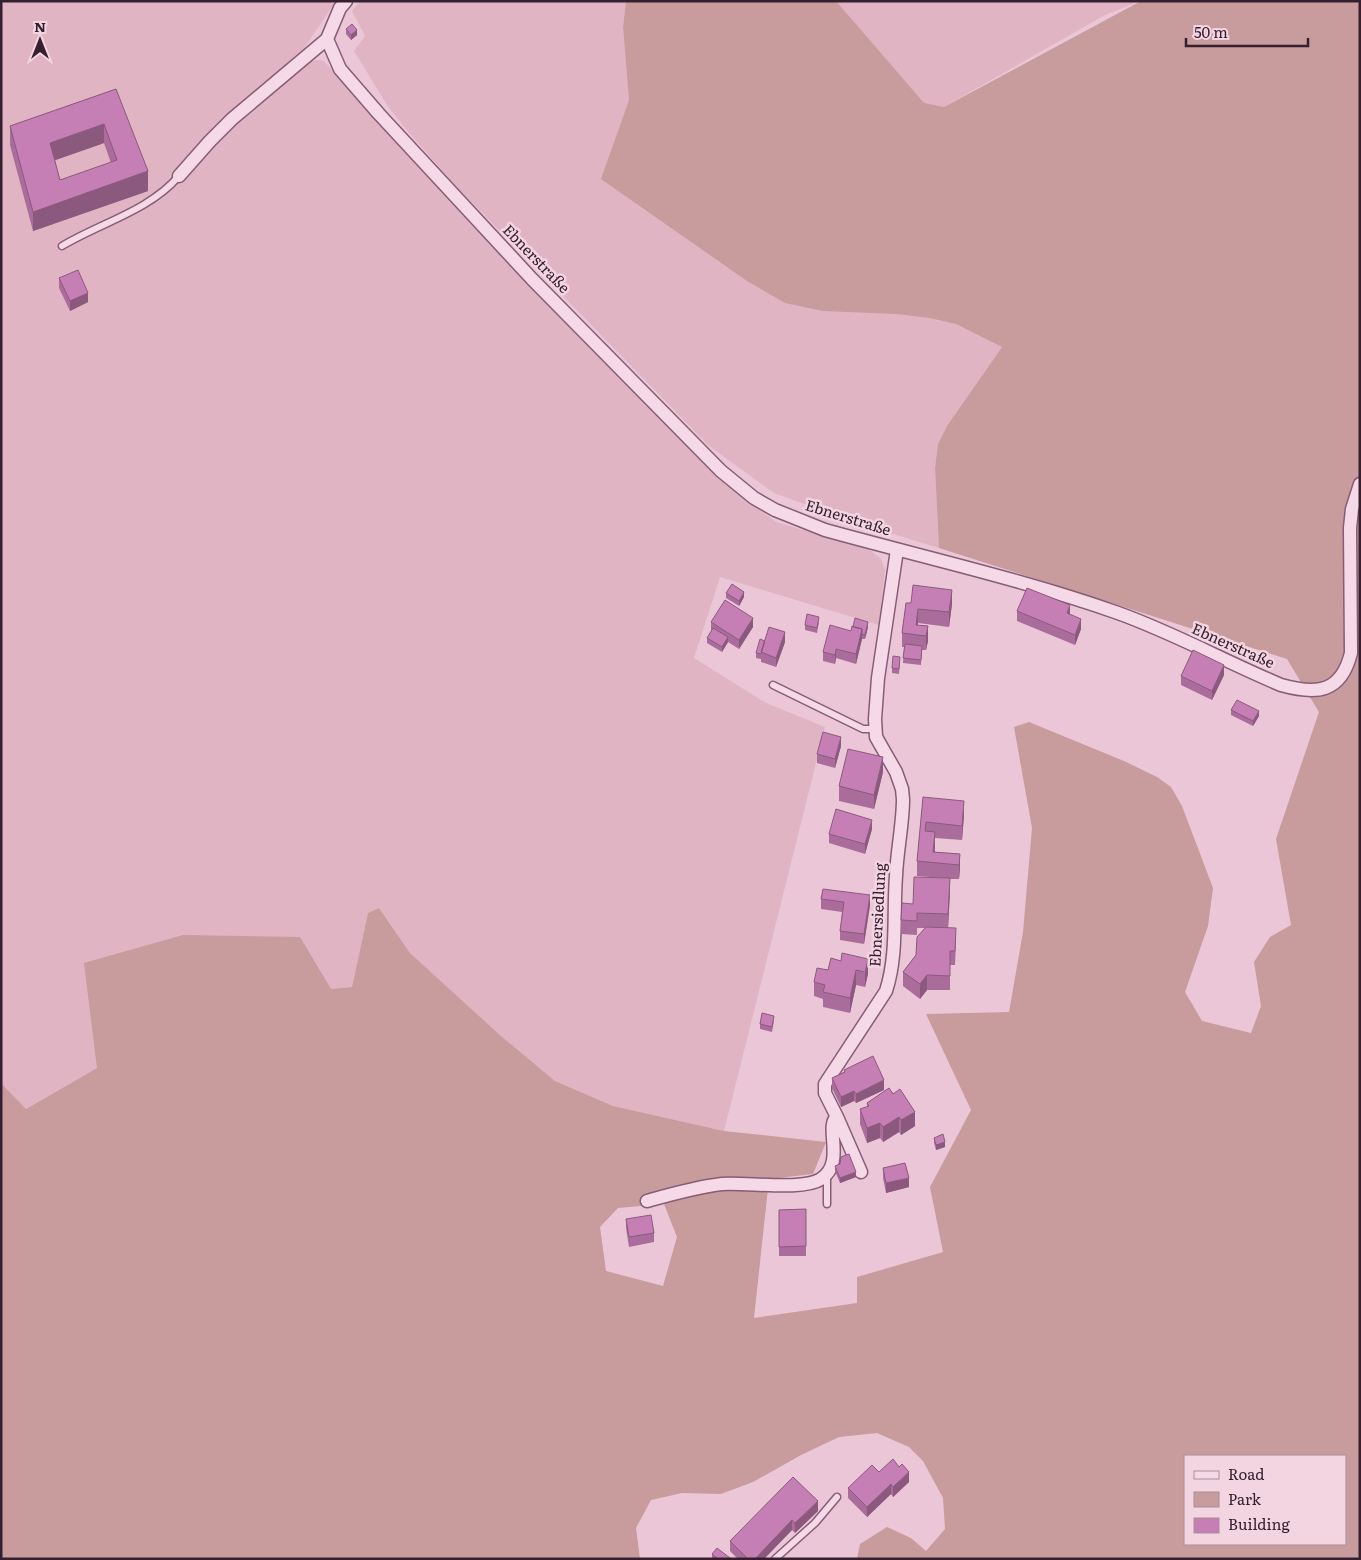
<svg xmlns="http://www.w3.org/2000/svg" width="1361" height="1560" viewBox="0 0 1361 1560" font-family="Literata,serif">
<style>
.farmland{fill:#e0b4c2}
.green{fill:#c89b9c;fill-rule:evenodd}
.lines{fill:none;stroke-linecap:round;stroke-linejoin:round}
.lane-casing{stroke:#855d76;stroke-width:9}
.street-casing{stroke:#855d76;stroke-width:15}
.lane{stroke:#f6d9e6;stroke-width:6}
.street{stroke:#f6d9e6;stroke-width:12}
.wall{fill:#aa6d9b;fill-rule:evenodd}
.shaded-wall{fill:#8b597e}
.building{fill:#c67fb4;stroke:#8b597e;fill-rule:evenodd}
.labels{text-anchor:middle;stroke-width:5;stroke-linejoin:round;paint-order:stroke}
.street-label{font-size:15px;fill:#36202f;stroke:#f3d5e2}
</style>
<rect width="100%" height="100%" fill="#ebc6d7"/>
<path class="farmland" d="M1,1h335l-31,46 -58,52 61,-38 11,-1 5,1 35,41 86,94 115,122 159,161 57,43 94,28 11,9 4,11 -6,55 -159,-48 -26,81 72,45 59,24 -101,404 -111,-25 -58,-25 -54,-45 -91,-83 -31,-45 -11,5 -16,74 -21,2 -234,79 -71,41 -25,-26z
M360,1h266l-3,26 6,73 -27,79 294,135 33,4 27,6 46,23 -55,79 -9,18 -3,24 4,80 -88,-27 -77,-28 -65,-47 -252,-259 -47,-53 -23,-29 -33,-54 11,-15 -13,-25z
M836,1h304l-35,14 -161,92 -20,-3z"/>
<path class="green" d="M626,1h210l88,102 20,4 197,-106h219v1558h-503l3,-15 27,-17 24,11 15,13 19,-22 -2,-31 -20,-37 -14,-14 -32,-14 -38,4 -38,18 -48,27 -32,12 -39,-1 -31,7 -15,28 4,31h-639v-476l25,26 71,-41 -13,-105 99,-28 117,2 31,52 21,-2 16,-74 11,-5 31,45 91,83 54,45 58,25 111,25 102,11 -13,32 -44,5 -15,139 103,-15v-26l86,-25 -13,-65 41,-77 -45,-96 83,-2 14,-80 9,-104 -18,-101 15,-5 95,39 33,16 14,10 11,19 31,82 -5,38 -23,66 17,29 49,12 10,-27 -7,-44 16,-25 21,-12 -15,-86 43,-127 -32,-53 -348,-111 -4,-80 3,-24 9,-18 55,-79 -46,-23 -27,-6 -33,-4 -73,-3 -38,-8 -38,-22 -146,-102 28,-79 -6,-73zM664,1204l13,33 -14,49 -57,-15 -6,-44 18,-19zM1185,1456h160v88h-160z"/>
<g class="lines">
<defs>
<path id="lane" d="M62,246c38,-23 87,-35 117,-70
M773,685l90,44h12
M825,1176l2,4v24
M775,1559l40,-36 22,-26"/>
<path id="street" d="M327,39l13,30 39,45 153,165 189,192 33,27 21,12 50,20c97,27 197,49 293,83 56,20 108,49 163,72 36,10 60,8 70,-32l-1,-125 2,-19 8,-25
M179,176l31,-35 22,-22 95,-80 13,-31 6,-7
M837,1117l24,55
M647,1201c25,-7 49,-14 75,-17 24,-2 81,7 99,-5 25,-16 3,-53 16,-62l-12,-24v-9l61,-93c12,-37 7,-77 10,-115 1,-26 7,-52 7,-77l-1,-10 -6,-17 -20,-35 -1,-18 3,-41 19,-128"/>
</defs>
<use href="#lane" class="lane-casing"/>
<use href="#street" class="street-casing"/>
<use href="#lane" class="lane"/>
<use href="#street" class="street"/>
</g>
<path class="wall" d="M346,29l11,6 -6,5 -5,-6z
M116,89l32,102 -115,40 -23,-86v-19zM104,143l7,20 -51,17 -5,-20z
M59,278l29,24 -18,9 -11,-23z
M726,593l18,4 -5,9 -13,-8z
M906,603l46,1 -3,23 -31,-4v2l10,1v15l-2,9h-4l-1,15 -18,-2 1,-16h-2v-14z
M1017,611l53,3 11,15 -6,16 -58,-24z
M711,622l42,5 -14,22 -11,-7 -6,10 -15,-9v-5l4,-7z
M819,622l-2,11 -12,-3v-5z
M868,627l-3,12h-3l-6,25 -20,-6 -1,6 -12,-3v-9l28,-21z
M765,641l20,1 -9,25 -15,-5v-3l-5,-1v-5z
M900,662l-1,12 -7,-1v-5z
M1224,675l-12,25 -31,-15v-9z
M1231,710l28,6 -6,10 -22,-11z
M841,746l-6,22 -18,-5v-9z
M883,772l-9,37 -35,-8v-15z
M923,797l41,18 -2,25 -27,-2v14l25,2v14l-1,11h-9l-2,48 8,15 -1,23h-5v25h-23l-7,9 -17,-13v-14l13,-17 9,-27h-8v7l-16,-1v-14l12,-16 30,-26 -26,-2v-15z
M872,829l-7,25 -36,-11v-9z
M821,899l49,6 -6,39 -24,-4v-9l2,-19 -21,-3z
M831,958l37,16 -3,13 -9,-2 -6,28 -27,-6v-8l-9,-3v-14l14,-12z
M774,1021l-2,11 -12,-3v-5z
M844,1070l40,20 -28,13 -2,-2 -13,6 -9,-19v-10l12,-6z
M889,1088l26,38 -14,9 -2,-3 -16,10 -3,-4 -13,5 -7,-19v-15l7,-2v-4z
M934,1138l11,9 -9,3 -2,-7z
M835,1166l21,11 -16,6 -5,-12z
M883,1168l26,19 -23,6 -3,-15z
M806,1209v47h-27v-46z
M626,1219l28,14v9l-25,5 -3,-19z
M879,1472l30,10 -16,15 -2,-3 -24,23 -19,-19v-10z
M818,1511l-23,22 -3,-3 -28,29h-26l-8,-8v-10z
M712,1554l18,5h-18z"/>
<path class="shaded-wall" d="M357,30v5l-6,5v-5z
M104,124v19l-54,19v-19z
M148,171v20l-115,40v-19z
M88,293v9l-18,9v-10z
M952,590v14l-3,23v-15z
M744,592v5l-5,9v-5z
M1070,605v10l-3,-2z
M918,609v14l-2,11v-9z
M753,618v9l-14,22v-9z
M1081,619v10l-6,16v-10z
M868,622v5l-3,12v-4z
M928,626v15l-2,9v-14z
M862,629v10l-6,25v-10z
M785,632v10l-9,25v-9z
M728,637v5l-6,10v-5z
M836,649v9l-1,6v-9z
M1224,665v10l-12,25v-9z
M1259,711v5l-6,10v-5z
M841,737v9l-6,22v-9z
M883,757v15l-9,37v-14z
M964,801v14l-2,25v-14z
M872,820v9l-7,25v-10z
M935,832v15l-1,16 -1,-11z
M960,854v14l-1,11v-14z
M950,878v15l-2,36v-15z
M870,895v10l-6,39v-10z
M868,959v15l-3,13v-15z
M856,970v15l-6,28v-15z
M927,975v15l-7,9v-15z
M884,1080v10l-28,13v-9z
M854,1091v10l-13,6v-10z
M915,1112v14l-14,9v-15z
M899,1117v15l-16,10v-15z
M880,1123v15l-13,5v-15z
M945,1142v5l-9,3v-5z
M856,1172v5l-16,6v-5z
M909,1178v9l-23,6v-10z
M909,1472v10l-16,15v-10z
M891,1484v10l-24,23v-10z
M818,1501v10l-23,22v-10z
M792,1520v10l-28,29h-9z"/>
<path class="building" d="M352,24l5,6 -6,5 -5,-6z
M116,89l32,82 -115,41 -23,-86zM104,124l13,36 -57,20 -10,-37z
M78,270l10,23 -18,8 -11,-23z
M732,584l12,8 -5,9 -13,-8z
M913,585l39,5 -3,22 -31,-3 -2,16 12,1 -2,10 -24,-3 4,-30h5z
M1027,588l43,17 -3,8 14,6 -6,16 -58,-24z
M725,600l28,18 -14,22 -28,-18z
M807,614l12,3 -2,11 -12,-3z
M855,618l13,4 -3,13 -3,-1v-5l-9,-2z
M830,625l21,6 1,-5 10,3 -6,25 -20,-5 -1,6 -12,-3z
M769,627l16,5 -9,26 -15,-6z
M713,628l15,9 -6,10 -15,-9z
M760,639l5,2 -4,13 -5,-1z
M905,644l17,2 -1,14 -18,-2z
M1193,650l31,15 -12,26 -31,-15z
M893,656l7,1 -1,12 -7,-1z
M1237,700l22,11 -6,10 -22,-11z
M823,732l18,5 -6,22 -18,-5z
M848,749l35,8 -9,38 -35,-9z
M923,797l41,4 -2,25 -36,-4 -1,9 10,1 -2,20 27,2 -1,11 -42,-4z
M836,809l36,11 -7,24 -36,-10z
M914,877l36,1 -2,36 -31,-1v8l-16,-1 1,-17 11,1z
M823,889l47,6 -6,39 -24,-3 4,-29 -23,-3z
M926,927l30,1 -1,23h-5v25l-23,-1 -7,9 -17,-12 13,-17 1,-18z
M842,953l26,6 -3,13 -9,-2 -6,28 -27,-6 2,-7 -11,-3 3,-14 11,2 3,-12 10,3z
M762,1013l12,3 -2,11 -12,-3z
M873,1056l11,24 -28,14 -2,-3 -13,6 -9,-19 13,-6 -1,-2z
M889,1088l4,6 7,-5 15,23 -14,8 -2,-3 -16,10 -3,-4 -13,5 -7,-19 9,-3 -2,-3z
M943,1134l2,8 -9,3 -2,-7z
M849,1154l7,18 -16,6 -5,-12 5,-2 1,-7z
M905,1163l4,15 -23,5 -3,-15z
M806,1209v37l-27,1v-37z
M651,1215l3,18 -25,4 -3,-18z
M893,1459l6,8 3,-3 7,8 -16,15 -2,-3 -24,23 -19,-19 24,-23 7,7z
M793,1477l25,24 -23,22 -3,-3 -37,39h-7l-18,-18z
M717,1548l13,10v1h-12l-6,-5z"/>
<g class="labels">
<g class="street-label">
<text transform="translate(536 259) rotate(46)" y="5">Ebnerstraße</text>
<text transform="translate(848 518) rotate(17)" y="5">Ebnerstraße</text>
<text transform="translate(1233 646) rotate(24)" y="5">Ebnerstraße</text>
<text transform="translate(878 915) rotate(-87)" y="5">Ebnersiedlung</text>
</g>
</g>
<rect width="1361" height="1560" fill="none" stroke="#36202f" stroke-width="5"/>
<rect x="1184" y="1455" width="162" height="90" fill="#f3d5e2" stroke="#a78d9a"/>
<rect x="1194" y="1471" width="25" height="8" fill="#f6d9e6" stroke="#a78d9a"/>
<text x="1228" y="1480" font-size="15" fill="#36202f">Road</text>
<rect x="1194" y="1492" width="25" height="15" fill="#c89b9c" stroke="#a78d9a"/>
<text x="1228" y="1505" font-size="15" fill="#36202f">Park</text>
<rect x="1194" y="1518" width="25" height="15" fill="#c67fb4" stroke="#a78d9a"/>
<text x="1228" y="1530" font-size="15" fill="#36202f">Building</text>
<g transform="translate(40 40)" stroke="#f3d5e2" stroke-width="4" paint-order="stroke">
<path d="M0-4L9 19L0 12L-9 19Z" fill="#36202f"/>
<text y="-8" font-size="14" font-weight="bold" text-anchor="middle" fill="#36202f">N</text>
</g>
<path d="M1186 38v8h122v-8" fill="none" stroke="#36202f" stroke-width="2.5"/>
<text x="1194" y="38" font-size="15" fill="#36202f" stroke="#f3d5e2" stroke-width="4" paint-order="stroke">50 m</text>
</svg>
